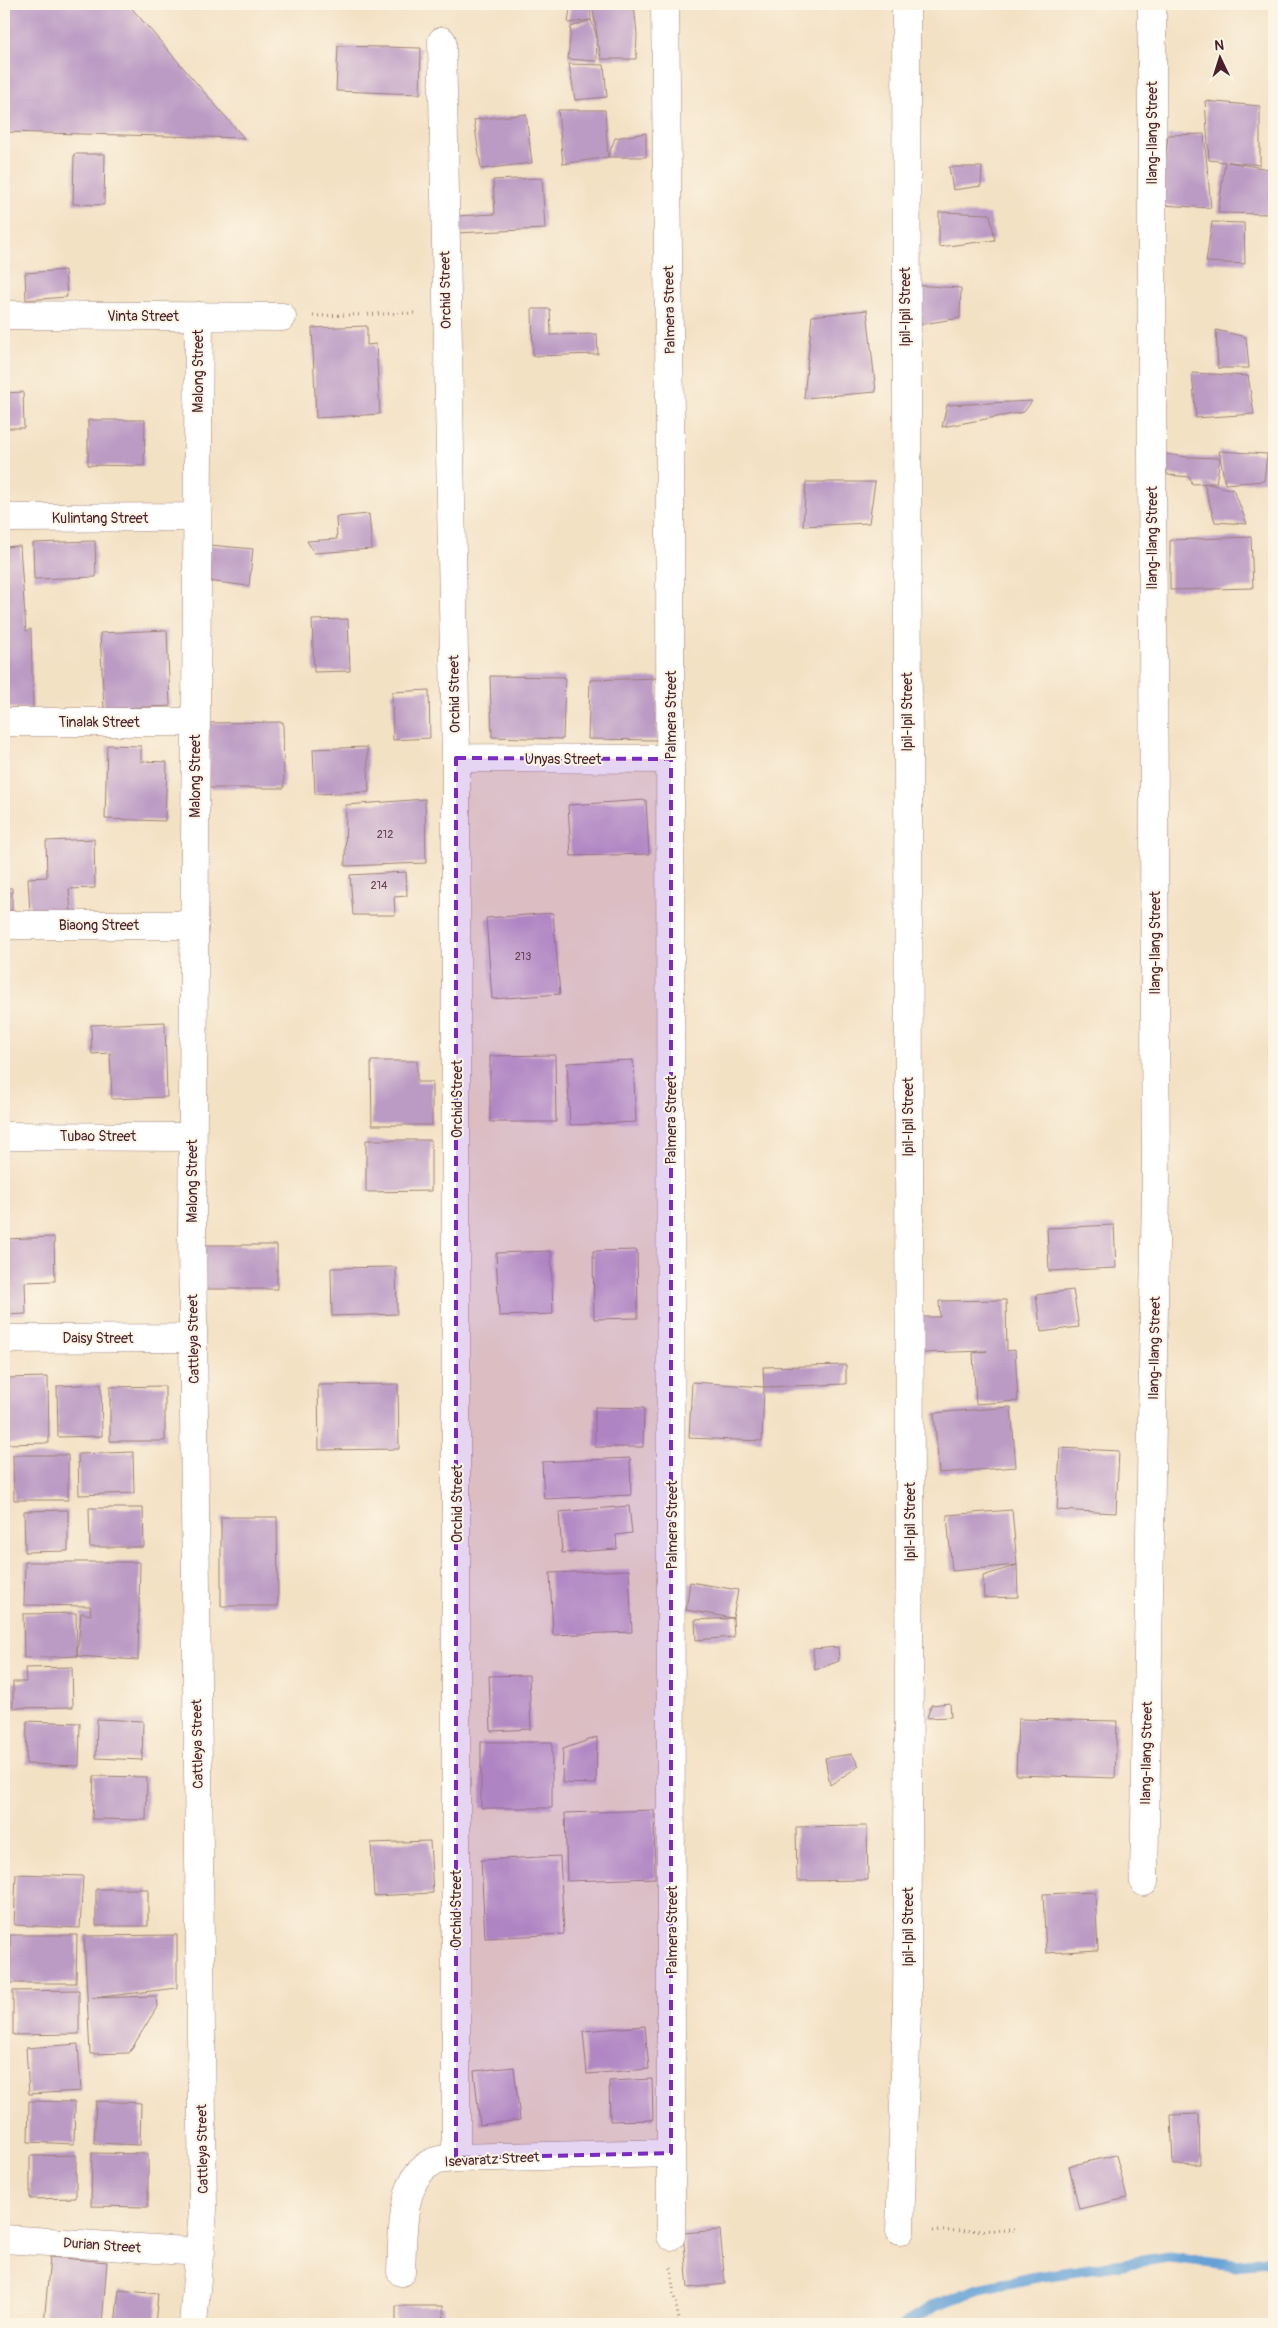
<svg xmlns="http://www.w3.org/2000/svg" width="1278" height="2328" viewBox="0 0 1278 2328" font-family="Pangolin,sans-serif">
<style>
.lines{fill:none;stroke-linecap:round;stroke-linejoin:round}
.stream{stroke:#65a1d6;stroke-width:11}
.building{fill:#bb9ac4}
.minor-casing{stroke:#9e8078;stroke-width:29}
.path{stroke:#9e8078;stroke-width:3;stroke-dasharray:1 4;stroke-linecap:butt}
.minor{stroke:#fff;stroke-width:28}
.marked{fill:#7b2cbf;fill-opacity:0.2;stroke:#7b2cbf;stroke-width:4;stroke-dasharray:10 6;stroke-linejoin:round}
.labels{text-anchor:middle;stroke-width:4;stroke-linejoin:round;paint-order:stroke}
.number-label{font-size:11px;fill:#663e51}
.street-label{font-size:14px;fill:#4a1f2b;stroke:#fcf5e5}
</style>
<rect width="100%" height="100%" fill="#fcf5e5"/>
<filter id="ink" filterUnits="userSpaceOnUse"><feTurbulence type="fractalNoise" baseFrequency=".02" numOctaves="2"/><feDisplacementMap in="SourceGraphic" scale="10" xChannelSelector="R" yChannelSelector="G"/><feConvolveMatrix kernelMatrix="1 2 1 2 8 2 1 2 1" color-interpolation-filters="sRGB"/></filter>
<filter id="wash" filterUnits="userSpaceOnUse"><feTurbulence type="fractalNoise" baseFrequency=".0096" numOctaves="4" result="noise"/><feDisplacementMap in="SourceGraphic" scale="20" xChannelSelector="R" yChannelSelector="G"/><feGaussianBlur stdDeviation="1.12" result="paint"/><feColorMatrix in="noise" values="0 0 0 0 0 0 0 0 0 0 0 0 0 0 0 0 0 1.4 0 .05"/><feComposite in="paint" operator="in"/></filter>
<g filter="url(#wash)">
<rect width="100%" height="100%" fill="#f3e1c4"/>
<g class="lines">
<path class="stream" d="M904,2324l32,-19 43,-16 58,-12 132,-20 66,8 31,-3 8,-5"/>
</g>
<g id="blocks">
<path class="building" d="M4,4h124l116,134 -240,-6z
M590,4l1,16 5,14 1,27 -29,-2 3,-32 20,-7 -23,3 2,-15z
M592,4h42l3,30 -1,25h-35z
M338,46l83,2 -1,46 -84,-3z
M569,64l35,1 3,32 -32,3z
M1205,101l55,5v59l-32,-3 46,8v29l-3,15 -53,-1 7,-51 -16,-2z
M558,110h47l3,47 -45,7z
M526,114l6,49 -51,6 -7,-49z
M646,133v24h-38l7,-19z
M1204,134l7,74 -50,-3 7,-70z
M74,154h31l-1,51 -31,-1z
M949,167h33l-1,19 -28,4z
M542,178l3,51 -89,4v-17l39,-2 -2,-34z
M939,212l51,2 5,26 -56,7z
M1212,222l32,1 1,41 -39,-2z
M65,270l2,27 -41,3 -1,-27z
M912,285l49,3 -1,30 -43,7z
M532,309h18l1,26 46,-1 1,20 -65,2z
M867,310l9,82 -72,6 8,-82z
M367,326v19l9,-1 4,70 -64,4 -4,-90z
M1216,330l30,7 3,31h-31z
M1192,373l56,3 6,38 -58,4z
M23,392l1,36h-20v-35z
M1032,401l-8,11 -82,15 5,-22z
M88,420h57l-1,46 -56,-1z
M1219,451l48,3 -3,27 -39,3z
M1158,453l29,4 33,1 -4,25 -24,1 -2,-7 -22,-2z
M806,482h69l-6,41 -66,3z
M1204,483l30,7 13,34 -32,-2z
M369,514l3,35 -58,4 -7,-12 30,-2 -1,-22z
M1251,537l2,51 -83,2v-50z
M95,541l1,36 -62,2 -1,-36z
M210,545l43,4 -4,37 -42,-5z
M20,546l6,85 5,-2 2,79h-29v-161z
M348,619l2,52 -36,1 -2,-52z
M167,630l3,76 -66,3 -4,-76z
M490,676l75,1 -2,62 -71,-2z
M658,678l-1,62 -69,-1 2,-59z
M429,690l1,48 -37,2 -1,-48z
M283,722l1,66h-74l-1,-65z
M107,745l34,1v15l26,1 -2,59 -60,-2z
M367,747l2,45 -54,2 -2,-45z
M425,799l1,64 -81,3 1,-61z
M646,800l3,54 -78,2 -3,-51z
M94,839l1,49 -26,1 2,24h-41l-2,-35 19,-1 -1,-36z
M406,872l1,24 -13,1 1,18h-42l-3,-40z
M4,888h8v23h-8z
M553,913l7,81 -68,5 -6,-81z
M165,1022l2,75 -55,2 -2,-46 -18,1 -1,-29z
M555,1055l1,67h-66v-66z
M633,1060l3,62 -66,3 -3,-62z
M371,1061h46v21h15v43h-60z
M366,1140h65v51l-65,1z
M1114,1225l2,43 -67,3 -2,-43z
M54,1237l1,44 -30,1 1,32 -22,1v-76z
M202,1245h75v44h-75z
M637,1250l1,68 -44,1 -1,-68z
M551,1251l2,63 -54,2 -3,-63z
M396,1267l1,47 -65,2 -1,-48z
M1073,1290l6,37 -38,5 -5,-37z
M1006,1300l1,51 8,-1 3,51 -42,3 -3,-51 14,-2 -67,2v-36h20l-1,-16z
M846,1365v19l-82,3 -2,54 -73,-3 3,-56 72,5 -1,-20z
M48,1377l1,66 -45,1v-66z
M101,1384l1,52 -44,1 -1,-51z
M398,1384l1,65 -80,1 -1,-65z
M165,1386v55h-55v-54z
M595,1407l49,1 -1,39h-48z
M1011,1407l5,60 -77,6 -5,-60z
M1060,1448l59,3 -3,62 -59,-3z
M133,1452l1,41 -55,2 -1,-41z
M13,1455h55v45h-54z
M630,1458l1,37 -87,4 -2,-37z
M629,1506l3,27 -16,2 1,14 -55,4 -3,-41z
M89,1508h54l1,39h-54z
M68,1510v41l-43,1 -1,-41z
M1012,1510l5,55 -65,6 -5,-56z
M221,1517h56l1,89h-57z
M25,1562h115l-2,98 -61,-4 4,-43 10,2 -1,-9 -66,-1z
M1017,1565l1,32 -34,1 -1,-22z
M629,1570l3,62 -79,3 -3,-62z
M690,1582l48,8 -5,28 1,19 -38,3 -1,-20 38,-2 -47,-8z
M76,1613l1,43 -53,2 -1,-44z
M838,1647l1,14 -24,9 -2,-21z
M72,1667l1,40 -60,1v-26h13l-1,-14z
M529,1675l2,54 -40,2 -2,-55z
M950,1703l1,14 -24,1 4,-13z
M97,1719l46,2 -1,39 -46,-2z
M1018,1719l99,2 -2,57 -99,-3z
M27,1721l53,2 -1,43 -53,-2z
M597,1737l-1,47 -34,-1 1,-34z
M481,1742h71v66h-71z
M852,1754l7,12 -29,19 -5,-27z
M94,1776l53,1 -1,43 -54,-1z
M654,1810l1,68 -88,3 -2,-68z
M867,1826l1,54 -71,1 -1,-54z
M430,1841l3,52 -59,3 -3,-53z
M560,1856l4,78 -79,4 -4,-78z
M16,1874l67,2 -3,52 -66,-3z
M96,1889h52v37h-52z
M1095,1892l3,58 -52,3 -3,-59z
M10,1935h67l-1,48h-66z
M177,1935v53l-85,10 64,-2 1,11 -28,46 -39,1 -6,-118z
M79,1990v44l-66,1v-44z
M645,2026l4,43 -62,5 -4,-43z
M78,2044l3,47 -52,3 -3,-46z
M514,2067l6,53 -40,5 -6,-54z
M652,2079l1,41 -43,1 -1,-40z
M29,2101l46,1 -1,42 -46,-2z
M96,2101l45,2 -1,42 -46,-2z
M1199,2114l1,50 -27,1 -2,-50z
M92,2153l56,1v53l-57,-1z
M76,2155v43l-46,1v-43z
M1116,2155l11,43 -48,11 -10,-43z
M720,2230l5,54 -37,4 -5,-55z
M50,2257l57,5 -5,62h-58z
M119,2290l39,4 -3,30h-40z
M396,2306h47l1,18h-48z"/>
</g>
</g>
<g filter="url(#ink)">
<use href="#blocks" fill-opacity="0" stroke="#9e8078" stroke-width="1"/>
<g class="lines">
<defs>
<path id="minor" d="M665,4l5,413 1,1819
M442,41l14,717v1400
M4,315l278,2
M4,518l193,-1
M4,722h191
M456,758l215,1
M4,925h190
M4,1136l188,1
M4,1339l189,-1
M1144,1882l12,-693 -4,-736v-449
M900,2231l7,-220 3,-502 -4,-1505
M4,2239l197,13
M401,2272c2,-31 -2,-96 32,-110 6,-3 16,-3 23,-4l215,-5
M193,2324l10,-113 -11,-974 7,-921"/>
</defs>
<use href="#minor" class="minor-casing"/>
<path class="path" d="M313,316l101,-3
M933,2231l84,-1
M671,2268l3,28 6,28
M717,2324l26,-2"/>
<use href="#minor" class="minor"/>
</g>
</g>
<path class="marked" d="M456,758l215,1v1394l-215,5z"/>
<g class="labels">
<g class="number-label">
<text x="385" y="838">212</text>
<text x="379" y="889">214</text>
<text x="523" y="960">213</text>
</g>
<g class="street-label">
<text transform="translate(1152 133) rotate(-90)" y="5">Ilang-Ilang Street</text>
<text transform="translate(445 290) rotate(-91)" y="5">Orchid Street</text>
<text transform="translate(905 307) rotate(-90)" y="5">Ipil-Ipil Street</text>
<text transform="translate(669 310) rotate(-91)" y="5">Palmera Street</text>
<text x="143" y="321">Vinta Street</text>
<text transform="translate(198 371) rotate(-90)" y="5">Malong Street</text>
<text x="100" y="523">Kulintang Street</text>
<text transform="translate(1152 538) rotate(-90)" y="5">Ilang-Ilang Street</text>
<text transform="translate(454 694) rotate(-91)" y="5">Orchid Street</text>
<text transform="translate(907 712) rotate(-90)" y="5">Ipil-Ipil Street</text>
<text transform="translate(671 715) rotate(-90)" y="5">Palmera Street</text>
<text x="99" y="727">Tinalak Street</text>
<text x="563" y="764">Unyas Street</text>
<text transform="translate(195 776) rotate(-90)" y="5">Malong Street</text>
<text x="99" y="930">Biaong Street</text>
<text transform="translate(1155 943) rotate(-90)" y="5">Ilang-Ilang Street</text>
<text transform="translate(457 1099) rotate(-90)" y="5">Orchid Street</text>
<text transform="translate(908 1117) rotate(-90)" y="5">Ipil-Ipil Street</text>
<text transform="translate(671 1120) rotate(-90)" y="5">Palmera Street</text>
<text x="98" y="1141">Tubao Street</text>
<text transform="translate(192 1181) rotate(-90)" y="5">Malong Street</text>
<text x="98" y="1343">Daisy Street</text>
<text transform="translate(193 1339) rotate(-91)" y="5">Cattleya Street</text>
<text transform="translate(1154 1348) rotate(-89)" y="5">Ilang-Ilang Street</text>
<text transform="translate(457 1504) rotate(-90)" y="5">Orchid Street</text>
<text transform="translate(910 1522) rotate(-90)" y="5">Ipil-Ipil Street</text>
<text transform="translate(672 1525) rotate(-90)" y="5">Palmera Street</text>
<text transform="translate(197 1744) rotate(-91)" y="5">Cattleya Street</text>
<text transform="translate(1146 1753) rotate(-89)" y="5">Ilang-Ilang Street</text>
<text transform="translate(456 1909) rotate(-90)" y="5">Orchid Street</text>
<text transform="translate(908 1927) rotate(-90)" y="5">Ipil-Ipil Street</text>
<text transform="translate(672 1930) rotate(-90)" y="5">Palmera Street</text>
<text transform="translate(202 2149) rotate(-91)" y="5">Cattleya Street</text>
<text transform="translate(492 2159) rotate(-3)" y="5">Isevaratz Street</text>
<text transform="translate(102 2245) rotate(4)" y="5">Durian Street</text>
</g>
</g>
<rect width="1278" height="2328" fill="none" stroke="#fcf5e5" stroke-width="20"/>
<g transform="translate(1220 58) rotate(356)" stroke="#fcf5e5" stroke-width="4" paint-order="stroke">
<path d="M0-4L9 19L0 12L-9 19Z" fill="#4a1f2b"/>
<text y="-8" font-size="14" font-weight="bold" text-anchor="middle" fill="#4a1f2b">N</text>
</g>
</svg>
